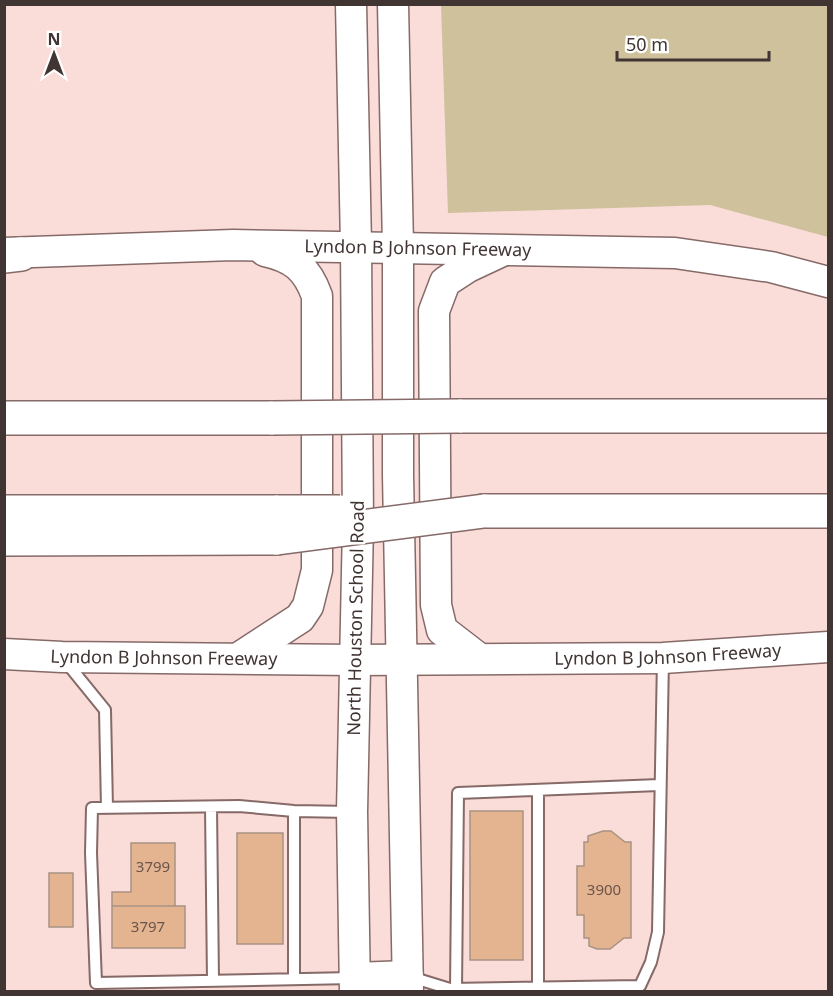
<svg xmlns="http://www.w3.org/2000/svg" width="833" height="996" viewBox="0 0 833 996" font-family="'Noto Sans',sans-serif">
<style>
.green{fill:#cec19c}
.building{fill:#e4b491;stroke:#a89282;stroke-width:1.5}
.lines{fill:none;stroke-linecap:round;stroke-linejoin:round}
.lane-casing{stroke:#856a68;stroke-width:14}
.secondary-casing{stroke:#856a68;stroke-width:33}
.highway-casing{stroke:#856a68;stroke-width:36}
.lane{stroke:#fff;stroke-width:10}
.secondary{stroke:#fff;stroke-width:30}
.highway{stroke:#fff;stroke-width:33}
.highway-bridge-casing{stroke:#856a68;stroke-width:36;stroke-linecap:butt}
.highway-bridge{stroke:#fff;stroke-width:33}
.labels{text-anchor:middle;stroke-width:5;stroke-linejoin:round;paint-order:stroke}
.number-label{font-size:15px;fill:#6a554b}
.street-label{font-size:18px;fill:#413534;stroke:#fff}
</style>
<rect width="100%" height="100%" fill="#fadcd9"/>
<path class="green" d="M441,5h387v232l-118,-32 -262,8z"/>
<path class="building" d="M470,811h53v149h-53z
M603,831h8l14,11h6v96h-7l-14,11h-13l-8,-3v-8h-5v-23h-7v-49h7v-24h4v-6z
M237,833h46v111h-46z
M131,843h44v63h-63v-14h19z
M49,873h24v54h-24z
M112,906h73v42h-73z"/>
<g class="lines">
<defs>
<path id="lane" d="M66,662l39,48 2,98
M211,807l2,174
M294,811v168
M351,812l-57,-1 -55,-5 -147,2 -1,45 5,130 257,-5
M411,977l39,12 190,-3 11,-24 7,-30 5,-273
M538,988v-198
M456,989l2,-196 201,-8"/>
<g id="secondary">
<path d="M351,4l5,241 2,279 -6,288 3,180"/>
<path d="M393,4l5,243v228l10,517"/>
<path id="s1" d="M4,253l229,-8 442,8 96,14 57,15"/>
<path id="s2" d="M4,654l58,3 293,3 308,-2 165,-11"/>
<path d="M240,657l60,-39 8,-12 9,-36v-274c-10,-28 -24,-39 -52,-45"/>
<path d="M477,657l-35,-27 -6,-25 -2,-294 11,-29 23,-15 32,-15"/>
<path d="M354,978l54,-2"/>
</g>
<path id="highway" d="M4,256l17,-2
M459,416h369
M4,418h269
M484,511h344
M4,512h274
M4,539l273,-1"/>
</defs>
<use href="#lane" class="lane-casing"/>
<use href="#secondary" class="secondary-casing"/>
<use href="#highway" class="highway-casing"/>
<use href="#lane" class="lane"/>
<use href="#secondary" class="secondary"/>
<use href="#highway" class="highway"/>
<defs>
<path id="highway-bridge" d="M273,418l186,-2
M278,512h62
M277,538l207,-27"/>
</defs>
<use href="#highway-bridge" class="highway-bridge-casing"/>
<use href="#highway-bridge" class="highway-bridge"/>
</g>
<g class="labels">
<g class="number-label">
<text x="153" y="872">3799</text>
<text x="604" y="895">3900</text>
<text x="148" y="932">3797</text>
</g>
<g class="street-label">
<text dy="6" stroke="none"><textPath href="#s1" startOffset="414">Lyndon B Johnson Freeway</textPath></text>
<text transform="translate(356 618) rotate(-89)" y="6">North Houston School Road</text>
<text dy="6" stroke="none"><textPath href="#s2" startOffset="664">Lyndon B Johnson Freeway</textPath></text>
<text dy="6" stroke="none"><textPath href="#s2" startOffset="160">Lyndon B Johnson Freeway</textPath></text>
</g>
</g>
<rect width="833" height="996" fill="none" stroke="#413534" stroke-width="12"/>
<g transform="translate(54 54)" stroke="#ffffff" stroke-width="4.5" paint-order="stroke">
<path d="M0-4.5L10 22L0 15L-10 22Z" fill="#413534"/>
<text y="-9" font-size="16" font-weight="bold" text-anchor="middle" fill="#413534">N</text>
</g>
<path d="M617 51v9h152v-9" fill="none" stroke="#413534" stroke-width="3"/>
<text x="626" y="51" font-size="18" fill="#413534" stroke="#ffffff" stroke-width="4.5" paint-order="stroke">50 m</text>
</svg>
